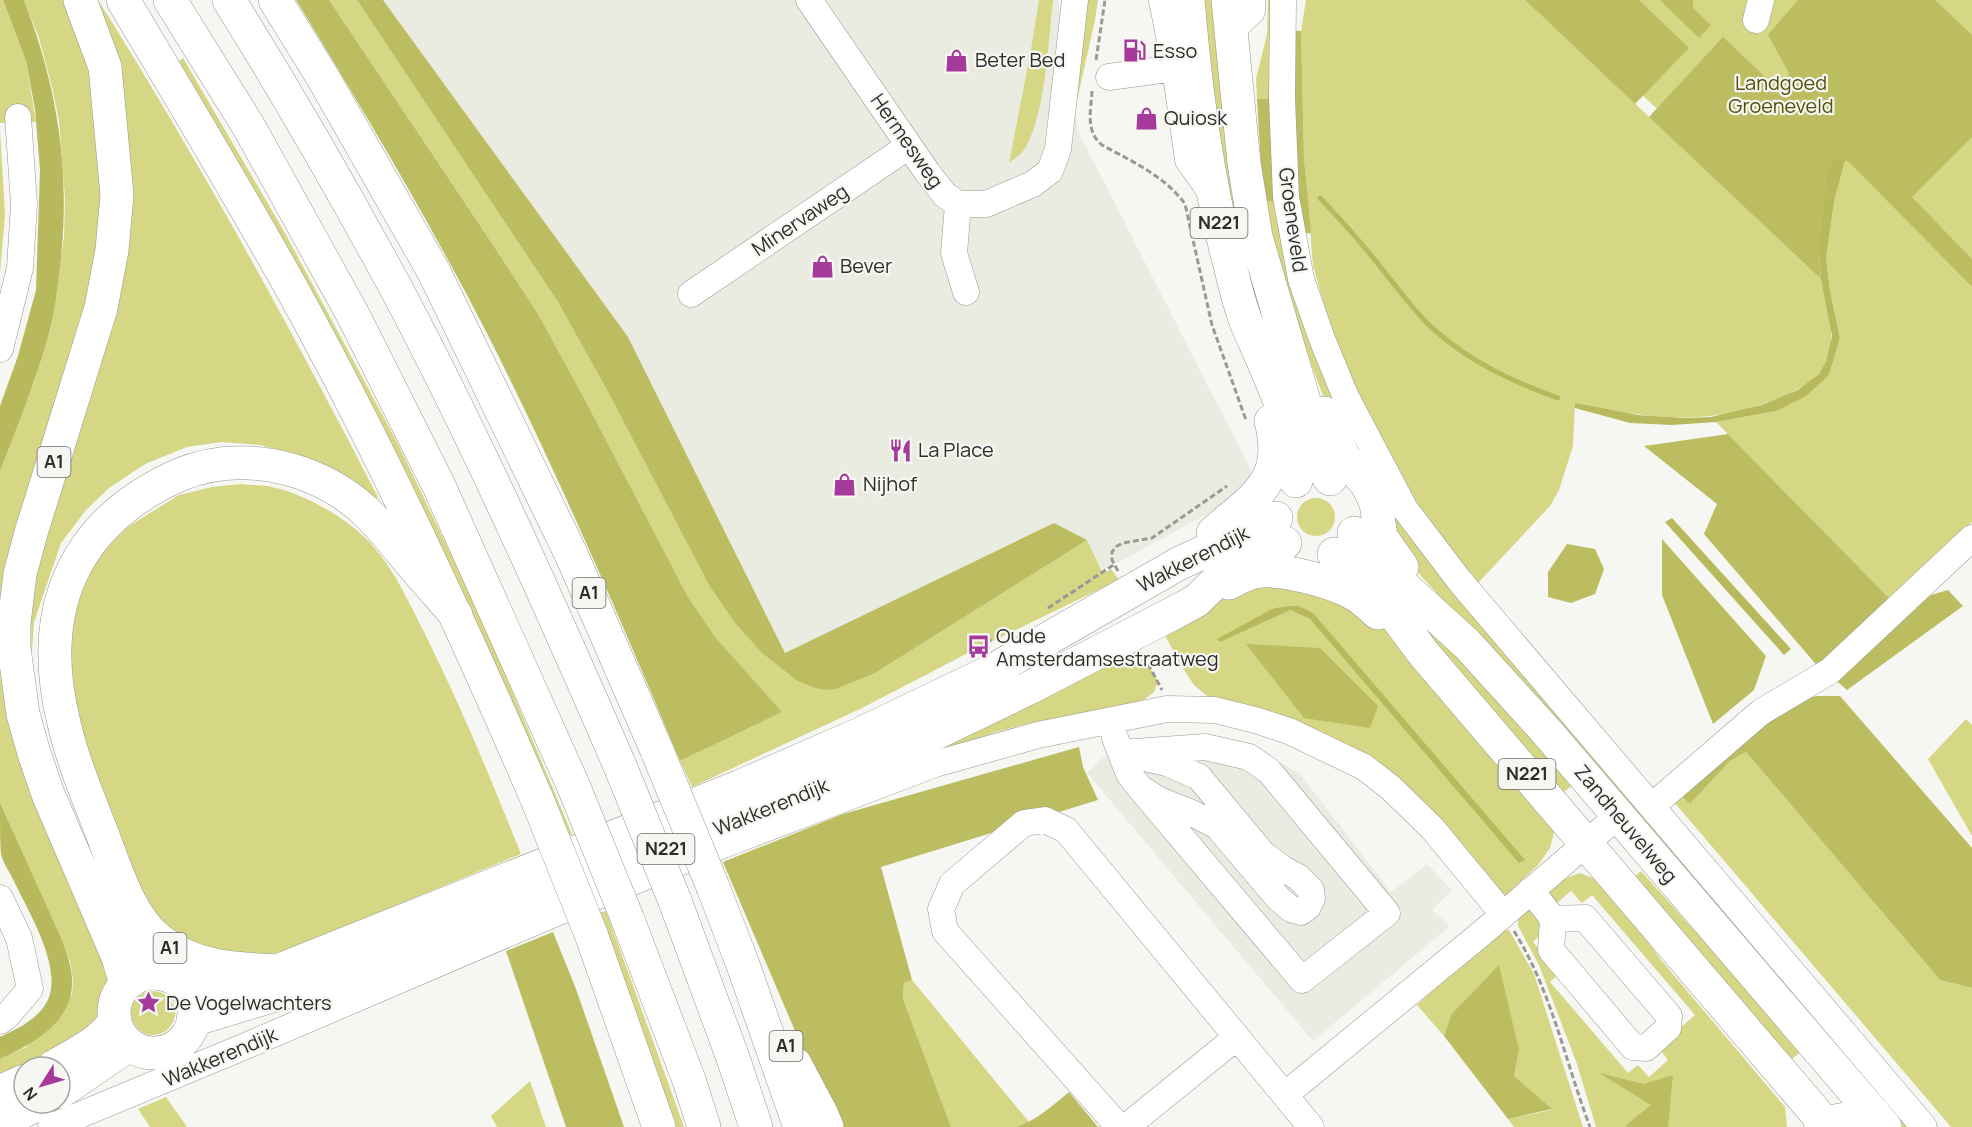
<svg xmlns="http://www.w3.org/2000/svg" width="1972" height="1127" viewBox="0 0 1972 1127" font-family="Manrope,sans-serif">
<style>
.built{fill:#ebece1}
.green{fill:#d5d784;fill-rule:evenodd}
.forest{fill:#bbbd60}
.water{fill:#b7b95c}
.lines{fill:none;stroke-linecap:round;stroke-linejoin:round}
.stream{stroke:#b7b95c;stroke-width:5}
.minor-casing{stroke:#989995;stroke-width:27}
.major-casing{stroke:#989995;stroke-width:34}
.highway-casing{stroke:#989995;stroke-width:34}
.path{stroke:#999996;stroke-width:3;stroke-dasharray:6 3;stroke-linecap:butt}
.minor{stroke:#fff;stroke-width:26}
.major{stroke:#fff;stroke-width:33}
.highway{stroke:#fff;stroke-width:33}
.highway-bridge-casing{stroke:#989995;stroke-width:34;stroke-linecap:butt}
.highway-bridge{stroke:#fff;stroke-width:33}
.labels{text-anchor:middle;stroke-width:4.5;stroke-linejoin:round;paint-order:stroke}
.shield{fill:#f6f6f2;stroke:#696967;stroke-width:1.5}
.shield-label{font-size:18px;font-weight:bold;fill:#2d2d2c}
.poi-label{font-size:20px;fill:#2d2d2c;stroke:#f6f6f2;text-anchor:start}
.park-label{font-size:20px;fill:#51520a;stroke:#f6f6f2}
.street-label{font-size:20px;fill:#2d2d2c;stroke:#f6f6f2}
</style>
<rect width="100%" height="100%" fill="#f6f6f2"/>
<path class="built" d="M313,0h745l20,131 181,355 -394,214 -148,68z
M1117,744l146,10 36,19 92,119 36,-28 25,26 -20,20 18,16 -137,115 -226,-268z"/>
<path class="green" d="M0,0h3l23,61 10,61 -36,1z
M24,0h42l20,54 12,54 5,133 -101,373 109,365 -11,37 -7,9 -58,42h-11l-24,18v-26l26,-12 46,-53 1,-15 -3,-18 -70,-158v-332l34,-89 17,-54 13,-91 1,-39 -6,-77 -7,-34 -13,-49z
M91,0h7c102,162 193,329 281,499l-74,-42 -45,-12 -39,-3 -34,5 -42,17 -36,24 -23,22 -25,33 -27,79 -3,42 -7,-50 85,-290z
M329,0h28l201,302 48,86 103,197 25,37 28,31 34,27 31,10 9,-1 39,-16 212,-133 16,34 8,-5 8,11 -155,75 -102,53 -170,79 -12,-26 102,-49 -67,-75 -27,-40 -103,-197 -47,-86 -47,-72z
M1039,0h14c-5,42 -7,110 -27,147 -4,7 -11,11 -17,16l22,-113z
M1083,0h15l-3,20 -22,98z
M1198,0h22l66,403 -50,-151z
M1268,0h8l-1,98 -18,1 -1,-20 11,-45z
M1306,0h219l296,279c6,28 17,58 4,85 -8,17 -27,26 -43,33 -73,31 -131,21 -207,7l-2,42 -14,44 -9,16 -72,77 -41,-48 -27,-38 -47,-88 -35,-89 -15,-55 -9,-107 -3,-127z
M1538,0h434v259l-48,-49 -12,16 60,61v235l-81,78 -175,-178 60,-11 53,-36 11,-37 -10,-47 -3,-27z
M183,58l102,175 113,211 83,173 91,217 -11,4 -386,-773z
M0,131l5,84 -5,58z
M1263,201l17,1 76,229 558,696h-17l-343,-404 -160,-177 -64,-132 -43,-113z
M240,484c9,1 18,1 27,2 35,6 83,33 106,60 22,25 36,57 51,86 36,72 67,147 97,222l-226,93 -33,10 -50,-1 -45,-24 -21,-27 -56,-137 -22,-98 9,-77 24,-40 28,-27 50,-31 33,-8z
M1297 517a19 19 0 1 1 38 0a19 19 0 1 1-38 0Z
M1251,581l74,10 71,44 159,194 -5,19 -12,17 -36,34 -141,-146 -36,-20 -33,-12 -66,-17 -19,-8 -13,-11 -12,-18 -22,-41zM1288,606h11l226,254 -215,-241 -20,-9 -29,6 13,-8z
M1405,596l173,185 -18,14 -165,-189z
M1131,643l10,11 17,27 -4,11 -14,11 -109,20 -36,9 -154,60z
M1966,719l6,6v111l-44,-77z
M1746,752l194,228 32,8v139h-21l-277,-325 3,-10 13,12 40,-43z
M1641,871l51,57 57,56 56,64 -19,16 -157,-183z
M1580,873l27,11 54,76 124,147 2,20h-191l-19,-63 -38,-99 -21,-39v-8l11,-10h7l8,23 -11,11 27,31 -10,9 78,91 10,-8 11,12 19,-17 -10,-13 37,-32 -103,-120 -10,8 -11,-12 -20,17 -5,-13 13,-14z
M606,911l78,216h-13l-76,-213z
M1509,930l25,44 49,153h-69l-6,-8 43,-9 -37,-34 5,-26 -68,-35 -7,21 -27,-31 82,-74z
M912,980l117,142 -14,5h-64l-48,-128 1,-16z
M131 1013a22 22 0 1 1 44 0a22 22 0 1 1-44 0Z
M530,1081l16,46h-49l-6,-11z
M166,1097l21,30h-37l-12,-18z"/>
<path class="forest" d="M296,0h33l162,242 47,72 47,86 103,197 27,40 67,75 -102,49c-57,-136 -116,-273 -182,-406 -61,-121 -131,-239 -202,-355z
M357,0h26l245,337 157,316 269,-130 33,17 -212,133 -39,16 -9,1 -12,-2 -19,-8 -34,-27 -28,-31 -25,-37 -103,-197 -48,-86z
M1525,0h114l50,48 -54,56z
M1660,0h33v8l18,17 -12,13z
M1798,0h137l37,35v102l-60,60 60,62v28l-123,-125 -14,-5 -16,100 2,22 -172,-162 74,-80 58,55 8,-19 -21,-38z
M1288,30l13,1 3,127 7,75 -13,1z
M1275,98l5,104 -17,-1 -6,-102z
M1728,434l163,166 -71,69 -116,-135 13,-30 -73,-58z
M1662,539l104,117 -12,34 -41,34 -51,-129z
M1567,544l28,5 9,20 -9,25 -24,9 -23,-6v-25z
M1948,590l15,16 -116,84 -15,-13 92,-80z
M1246,644l74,4 58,58 -8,22 -66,-10z
M1817,696h23l132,152v140l-32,-8 -194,-228 -16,9 -40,43 -13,-12 122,-92z
M1079,747l4,20 15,33 -217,67 31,113 -8,3 -1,16 48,128h-115l-113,-265 120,-48z
M553,932l23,57 48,138h-58l-60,-176z
M1499,965l20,85 -5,26 38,33 -44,10 -64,-83 7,-21z
M1599,1073l45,11 29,-9 -5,52h-40l-2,-2 25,-20z
M1069,1092l29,35h-83c21,-6 36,-20 54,-35z"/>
<path class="water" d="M3,0h21c34,89 47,172 36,267 -3,21 -5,43 -10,63 -13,48 -32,95 -50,141v-65l18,-50 18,-66 4,-120 -5,-61 -9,-48z
M1835,157l10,3 -11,41 -8,56 4,34 10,47 -11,37 -23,21 -30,15 -60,11 -44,3 -42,-2 -55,-15v-5l63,12 46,3 27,-1 51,-12 36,-15 21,-16 7,-12 6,-26 -11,-57 -2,-22 8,-85z
M1672,518l119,131 -7,6 -119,-133z
M1288,606h11l14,7 212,247 -6,3 -209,-244 -20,-9 -70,32 -3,-3 57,-31z
M0,803l61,135c5,13 10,26 11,40 3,43 -39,66 -72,81v-22c19,-9 41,-19 49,-40 12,-33 -22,-88 -36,-118 -4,-8 -10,-16 -12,-25 -1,-12 -1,-37 -1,-51z"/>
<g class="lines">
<path class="stream" d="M1320,198c23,24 45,49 66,76 16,20 32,42 52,59 36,31 76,49 120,65"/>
<defs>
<path id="minor" d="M809,0l118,172 18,23 13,9 -4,49 12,39
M1162,0l13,68 13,92 24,34
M1283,0l-1,98 4,99 15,82 21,60 23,56 33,63 27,51 54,71 465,547
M1756,20l5,-20
M1230,32l22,-21v-11
M1109,77l66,-9
M958,204h28l47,-20 17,-13 8,-22 17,-149
M691,294l218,-148
M0,349l20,-81 4,-64 -6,-87
M1115,738l14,36 11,14 19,12 33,13 25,13 62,73 12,10 10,3 7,-5 4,-9 -1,-8 -13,-13 -15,-8 -20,-15 -64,-77 -32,-14 -22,-5
M1121,753l84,-6 44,10 20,14 118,142 -85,67 -162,-192
M1652,806l109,-94 69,-41 142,-133
M1531,890l22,29 -2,31 82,97 13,1 22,-20 1,-12 -84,-98 -32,1
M0,898l19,40 11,51 -24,28 -6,4
M1286,1094l196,-161 137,-118
M51,1127l197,-82 301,-129 174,-71 212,-81 103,-29 129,-26 48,1 40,10 34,11 75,36 27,21 41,40 71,86
M1119,1127l-174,-196 -4,-22 11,-25 72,-61 21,-3 21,10 245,297
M1126,1127l111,-90"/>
<path id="major" d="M1188,0c8,91 19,181 43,269 4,18 9,36 15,53 16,38 57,120 50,159
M1228,0l16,163 12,74 53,181 8,33 4,14 9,14
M1324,413l20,45 22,25 5,9 5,11 5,34 21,30
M1213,533c39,-35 74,-50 58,-112
M1354,533l5,9 32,33 76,69 79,87 339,396
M1334,554c38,24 63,65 90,100l404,473
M1229,583c8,-4 17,-9 26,-11 25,-5 79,10 101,23 8,5 15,12 22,18
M114 1013a40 40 0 1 1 80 0a40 40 0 1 1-80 0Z
M186,989h23l68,-18 464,-185 117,-51 132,-63 188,-108 98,-46
M193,1020l102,-31 70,-18 426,-172 79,-34 159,-77 137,-71 30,-16 38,-37 42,-19 9,-2
M53,1067c20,-12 51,-26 62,-47
M0,1092l24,-11
M60,1092l63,-43 7,-3
M0,1123l40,-20"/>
<path id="highway" d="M80,0l25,67 12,128 -5,55 -11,58 -70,225 -11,41 -6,49v25l9,66 11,39 14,41 70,163 8,27
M123,0c57,96 115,192 169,289 91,165 170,337 245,510
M170,0l79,127 103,186 87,173 134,299
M229,0c59,95 115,192 168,290 82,155 153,315 223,476
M275,0l47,76 112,196 137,282 87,199
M713,887l30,78 57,162
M675,901l58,157 23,69
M132,917c1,21 9,39 22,56
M628,920l61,160 15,47
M591,934l68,193
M277,971c-43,-2 -84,-3 -119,-32 -30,-24 -44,-76 -58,-111 -13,-34 -28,-69 -36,-105 -28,-112 8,-200 115,-248 52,-22 113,-13 160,16 25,15 43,37 61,59 18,22 37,43 56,65
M795,1064l26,49 6,14
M1820,1127l4,-4 50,-9"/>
</defs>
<use href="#minor" class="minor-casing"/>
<use href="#major" class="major-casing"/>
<use href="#highway" class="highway-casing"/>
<path class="path" d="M1096,60l9,-60
M1092,91c-1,19 -7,40 10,54 29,16 63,31 83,59l27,121 34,95
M1118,571l-6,-11v-8l5,-6 6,-3 29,-5 75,-52
M1048,608l67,-44
M978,647l15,-8
M1144,656l18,34
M1514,931c38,61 51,130 76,196"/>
<use href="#minor" class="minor"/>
<use href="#major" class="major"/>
<use href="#highway" class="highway"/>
<defs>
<path id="highway-bridge" d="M658,753l55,134
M620,766l55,135
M573,785l55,135
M537,799l54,135"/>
</defs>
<use href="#highway-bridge" class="highway-bridge-casing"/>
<use href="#highway-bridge" class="highway-bridge"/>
</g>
<defs>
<symbol id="fuel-bare" viewBox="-9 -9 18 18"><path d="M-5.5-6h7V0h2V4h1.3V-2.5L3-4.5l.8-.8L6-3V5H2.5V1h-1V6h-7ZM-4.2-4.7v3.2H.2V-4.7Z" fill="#a53a9a" stroke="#f6f6f2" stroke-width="2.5" paint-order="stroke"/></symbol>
<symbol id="shop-bare" viewBox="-9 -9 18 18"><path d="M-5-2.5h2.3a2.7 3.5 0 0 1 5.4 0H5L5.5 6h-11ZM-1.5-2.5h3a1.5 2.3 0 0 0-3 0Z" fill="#a53a9a" stroke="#f6f6f2" stroke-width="2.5" paint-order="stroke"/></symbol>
<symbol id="restaurant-bare" viewBox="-9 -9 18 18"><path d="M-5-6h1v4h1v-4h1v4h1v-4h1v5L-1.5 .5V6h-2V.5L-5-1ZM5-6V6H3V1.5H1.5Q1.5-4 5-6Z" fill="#a53a9a" stroke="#f6f6f2" stroke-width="2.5" paint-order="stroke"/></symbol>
<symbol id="bus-bare" viewBox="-9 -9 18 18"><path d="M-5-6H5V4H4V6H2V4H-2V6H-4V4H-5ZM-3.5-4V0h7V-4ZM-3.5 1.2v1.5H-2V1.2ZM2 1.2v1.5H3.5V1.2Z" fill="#a53a9a" stroke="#f6f6f2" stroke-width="2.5" paint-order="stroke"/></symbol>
<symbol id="sight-bare" viewBox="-9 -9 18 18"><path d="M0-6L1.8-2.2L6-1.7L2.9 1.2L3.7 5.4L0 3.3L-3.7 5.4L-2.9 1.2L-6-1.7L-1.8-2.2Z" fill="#a53a9a" stroke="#f6f6f2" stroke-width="2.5" paint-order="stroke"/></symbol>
</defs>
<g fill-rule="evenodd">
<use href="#fuel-bare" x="1118" y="34" width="33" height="33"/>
<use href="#shop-bare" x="940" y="44" width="33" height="33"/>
<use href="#shop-bare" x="1130" y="102" width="33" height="33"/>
<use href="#shop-bare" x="806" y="250" width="33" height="33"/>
<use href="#restaurant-bare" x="884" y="434" width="33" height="33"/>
<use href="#shop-bare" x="828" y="468" width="33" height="33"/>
<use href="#bus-bare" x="962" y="630" width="33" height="33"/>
<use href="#sight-bare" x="132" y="986" width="33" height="33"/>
</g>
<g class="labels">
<g class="shield">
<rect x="1190.5" y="208" width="57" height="30" rx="4.5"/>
<rect x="37.5" y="447" width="33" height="30" rx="4.5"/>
<rect x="572.5" y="578" width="33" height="30" rx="4.5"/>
<rect x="1498.5" y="759" width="57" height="30" rx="4.5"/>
<rect x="637.5" y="834" width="57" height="30" rx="4.5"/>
<rect x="153.5" y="933" width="33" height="30" rx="4.5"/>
<rect x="769.5" y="1031" width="33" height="30" rx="4.5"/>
</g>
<g class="shield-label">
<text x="1219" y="229">N221</text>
<text x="54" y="468">A1</text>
<text x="589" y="599">A1</text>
<text x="1527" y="780">N221</text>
<text x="666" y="855">N221</text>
<text x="170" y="954">A1</text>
<text x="786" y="1052">A1</text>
</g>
<g class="poi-label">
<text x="1153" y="58">Esso</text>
<text x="975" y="67">Beter Bed</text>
<text x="1164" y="125">Quiosk</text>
<text x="840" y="273">Bever</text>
<text x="918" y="457">La Place</text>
<text x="863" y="491">Nijhof</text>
<text x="996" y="643">Oude<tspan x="996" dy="23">Amsterdamsestraatweg</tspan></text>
<text x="166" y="1010">De Vogelwachters</text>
</g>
<g class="park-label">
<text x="1781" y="90">Landgoed<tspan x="1781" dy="23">Groeneveld</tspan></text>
</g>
<g class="street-label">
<text transform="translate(907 141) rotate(55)" y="7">Hermesweg</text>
<text transform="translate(800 220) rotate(-34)" y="7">Minervaweg</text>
<text transform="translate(1293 220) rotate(82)" y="7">Groeneveld</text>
<text transform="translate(1193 559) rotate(-27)" y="7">Wakkerendijk</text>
<text transform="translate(771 807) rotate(-22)" y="7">Wakkerendijk</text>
<text transform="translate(1626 824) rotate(50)" y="7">Zandheuvelweg</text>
<text transform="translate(220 1057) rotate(-23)" y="7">Wakkerendijk</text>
</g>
</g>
<g transform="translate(42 1085) rotate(233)"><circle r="28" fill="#f6f6f2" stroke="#a6a6a3" stroke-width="1.5"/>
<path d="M0-4.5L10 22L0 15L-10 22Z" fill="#a53a9a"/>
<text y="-9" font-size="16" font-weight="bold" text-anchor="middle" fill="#2d2d2c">N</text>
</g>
</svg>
